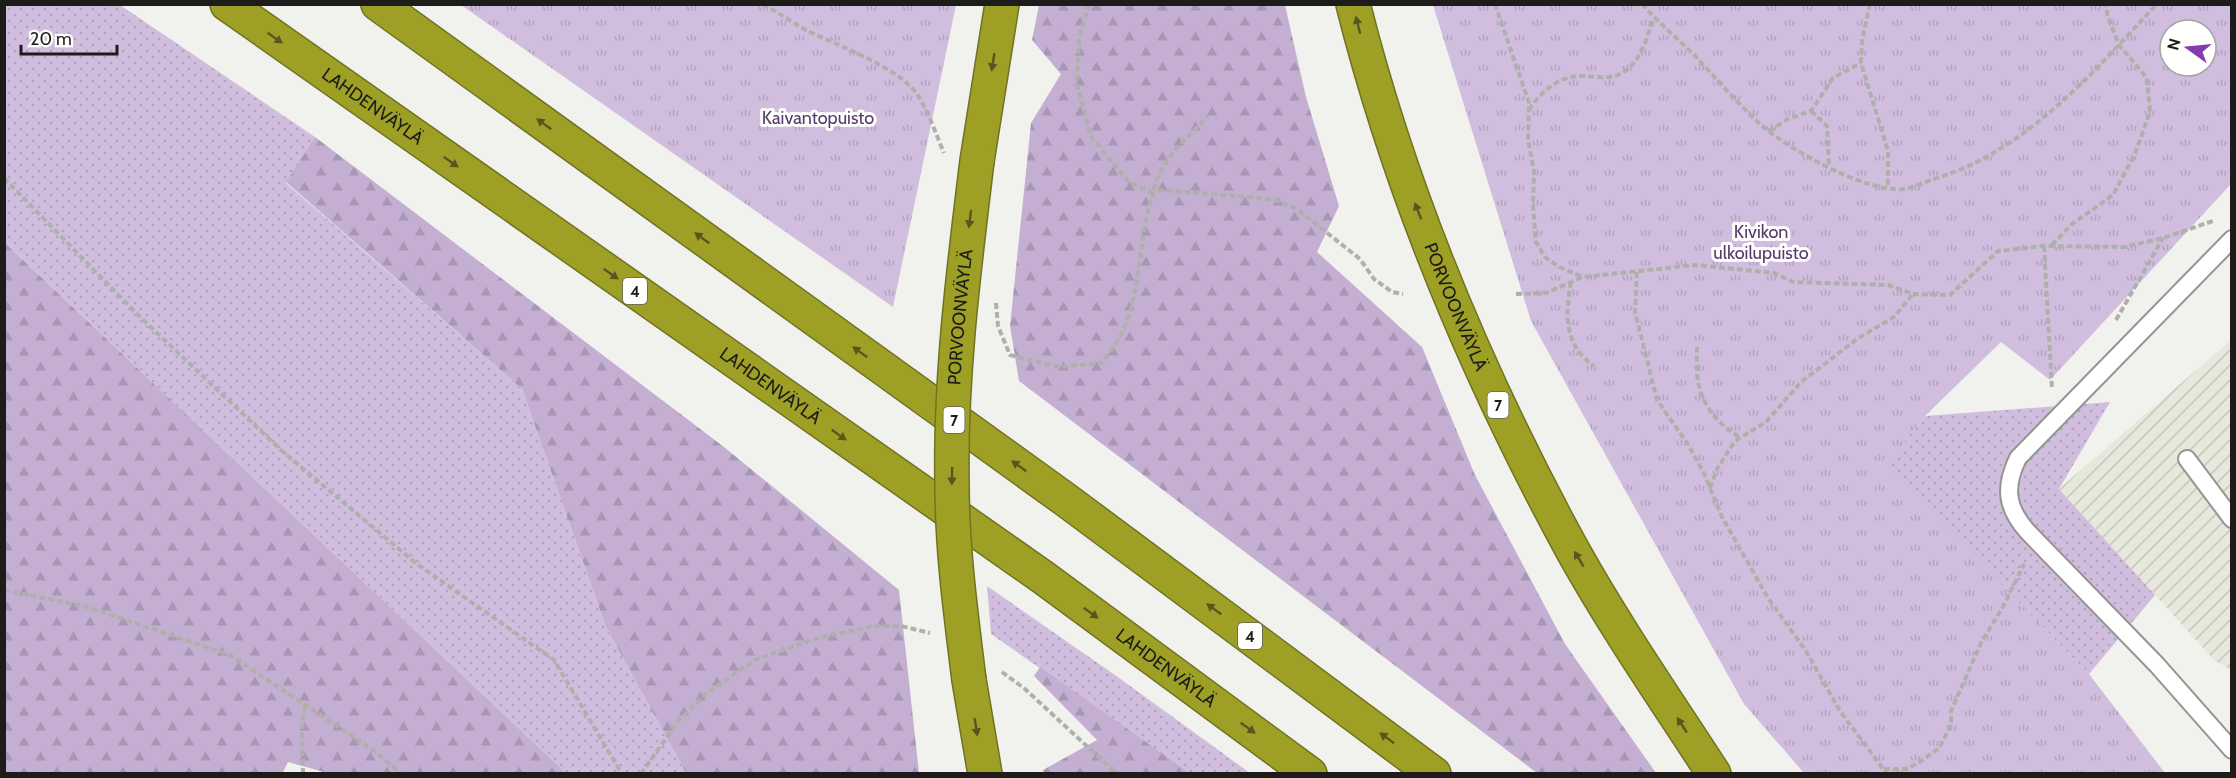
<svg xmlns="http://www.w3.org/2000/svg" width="2236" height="778" viewBox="0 0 2236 778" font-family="Cabin,sans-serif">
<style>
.industrial{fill:url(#industrial-furrows)}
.grass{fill:url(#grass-dots)}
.forest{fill:url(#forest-firs)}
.park{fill:url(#park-tufts);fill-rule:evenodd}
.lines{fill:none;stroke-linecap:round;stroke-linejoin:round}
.lane-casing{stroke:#959592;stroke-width:20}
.highway-casing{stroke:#707222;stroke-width:36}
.path{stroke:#afb0ac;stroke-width:4;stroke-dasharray:6 3;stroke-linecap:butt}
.lane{stroke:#fff;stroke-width:16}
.highway{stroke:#9ea026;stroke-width:33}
.highway-bridge-casing{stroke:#707222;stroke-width:36;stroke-linecap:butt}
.highway-bridge{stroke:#9ea026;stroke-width:33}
.oneway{fill:#56571f}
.labels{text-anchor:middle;stroke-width:6;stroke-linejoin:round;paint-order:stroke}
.shield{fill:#fffffe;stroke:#60605e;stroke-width:1.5}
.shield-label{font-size:16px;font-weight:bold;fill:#1c1c1a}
.street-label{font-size:18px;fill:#1c1c1a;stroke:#fffffe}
.park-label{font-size:18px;fill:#563969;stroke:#fffffe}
</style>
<defs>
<pattern id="industrial-furrows" width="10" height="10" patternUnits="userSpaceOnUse" patternTransform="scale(1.5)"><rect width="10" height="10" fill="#e7e8dc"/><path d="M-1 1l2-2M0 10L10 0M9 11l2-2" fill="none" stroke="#c6c6bc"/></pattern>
<pattern id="grass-dots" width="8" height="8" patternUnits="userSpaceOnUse" patternTransform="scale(1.5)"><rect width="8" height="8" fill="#d1bedf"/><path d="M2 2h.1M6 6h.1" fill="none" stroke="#b3a3bf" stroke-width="1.8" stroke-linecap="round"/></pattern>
<pattern id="forest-firs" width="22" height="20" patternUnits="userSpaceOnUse" patternTransform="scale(1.5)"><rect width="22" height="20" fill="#c4afd3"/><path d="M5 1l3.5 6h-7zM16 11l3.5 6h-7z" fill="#a896b5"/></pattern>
<pattern id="park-tufts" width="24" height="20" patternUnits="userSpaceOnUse" patternTransform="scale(1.5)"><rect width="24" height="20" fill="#d1bedf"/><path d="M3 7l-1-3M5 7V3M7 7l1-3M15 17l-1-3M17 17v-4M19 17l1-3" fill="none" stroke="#b3a3bf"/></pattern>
</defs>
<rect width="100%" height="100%" fill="#f1f2ed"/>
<path class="industrial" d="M2231,340v330l-17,-10 -155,-171z"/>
<path class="grass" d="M4,5h116l195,132 -29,46 236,206 84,238 80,146h-120l-561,-530z
M2110,402l-51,87 96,106 -66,79 -205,-208 41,-50z
M987,586l128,89 135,98h-60l-199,-139z"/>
<path class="forest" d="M1039,5h246l21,92 33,109 -22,46 105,95 53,128 90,169 91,129h-119l-518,-392 -9,-55 21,-203 30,-49 -29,-34z
M315,137l409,310 175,143 20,183h-233l-80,-146 -84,-238 -236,-207z
M5,243l561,530 -235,1 -43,-12 -6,12 -277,-1z
M1040,667l150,106h-147v-3l54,-30 -63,-64z"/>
<path class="park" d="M461,5h495l-63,302z
M1433,5h798v179l-181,196 -49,-38 -76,74 -40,50 204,208 76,99h-361l-60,-69 -213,-383zM2170,30h36v36h-36z"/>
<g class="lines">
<defs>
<path id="lane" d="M2232,239l-214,219c-14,29 -12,49 9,73l130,134 75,85
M2187,459l45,60"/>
<g id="highway">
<path id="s1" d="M227,4l817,574 266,196"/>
<path d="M378,4l688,496 368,274"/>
<path id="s2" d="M1353,4c48,191 126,375 220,547 43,77 93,149 141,223"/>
<path d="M977,161l25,-157"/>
<path d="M969,680l16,94"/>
</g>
</defs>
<use href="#lane" class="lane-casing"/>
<use href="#highway" class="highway-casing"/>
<path class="path" d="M763,4c15,8 28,18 43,26 30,15 92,37 111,64 11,17 19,40 27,59
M1089,4l-10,34 -2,46 14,53 38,45 24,11c6,-32 33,-54 55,-77
M1495,4l34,99 -1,36 6,32 -1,35 3,36 9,15 14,10 24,10
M1642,4c16,18 35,34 52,51 22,23 43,48 66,69 30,26 104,68 143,65 10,-1 21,-7 31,-10 93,-28 158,-106 223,-175
M1870,4l-8,37 -1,22 27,88v36
M1529,110c13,-20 32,-36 57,-34 11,1 26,3 36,-3 19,-10 25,-37 32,-55
M1811,111l16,15 2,40
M1769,131l19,-12 23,-8 22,-33 28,-15
M4,178l132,135 146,138 135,113 137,96 68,114
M2052,245l20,-21 41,-29 22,-41 15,-42 -3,-34 -28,-33 -11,-28 -3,-13
M2044,246l8,143
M1637,272l-2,40 22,88 30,43 16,28 19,46 46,81 38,53 34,60 47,63
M1571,282c-6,33 -7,63 23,84
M1516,294l30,-1 37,-16 112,-12 79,8 19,9 95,3 25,9 37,1 48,-44 46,-5 80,1 39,-9 50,-17
M996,303l2,23 12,29 48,12 44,-4c7,-10 16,-21 21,-32 19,-44 15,-94 30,-138l8,-3 90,7 27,4 19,8 63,50 14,20 18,13 11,2
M2116,320l47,-82
M1697,347c0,12 -1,27 2,39 5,22 22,41 41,51
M1710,488l7,-19 18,-28 31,-19 35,-40 56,-43 37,-22 19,-23
M4,590l83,17 143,48 143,95 29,24
M1002,672l23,17 92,85
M1884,769h22l14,-7 19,-14 12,-23v-14l30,-68 23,-38 20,-41
M303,774l-1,-44 3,-26
M641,774l37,-53 30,-29 47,-32 59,-21 60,-13h27l29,7"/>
<use href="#lane" class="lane"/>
<use href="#highway" class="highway"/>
<defs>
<g id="highway-bridge">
<path id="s3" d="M969,680c-8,-65 -17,-131 -17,-196 -2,-108 12,-216 25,-323"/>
</g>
</defs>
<use href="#highway-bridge" class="highway-bridge-casing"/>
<use href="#highway-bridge" class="highway-bridge"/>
</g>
<defs><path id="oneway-solid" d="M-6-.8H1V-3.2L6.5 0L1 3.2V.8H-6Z" transform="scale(1.5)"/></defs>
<g class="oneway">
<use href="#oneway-solid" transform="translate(1358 25) rotate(-104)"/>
<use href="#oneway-solid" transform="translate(275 38) rotate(35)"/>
<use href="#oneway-solid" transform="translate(993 62) rotate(99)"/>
<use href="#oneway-solid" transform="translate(544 124) rotate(-144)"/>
<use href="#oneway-solid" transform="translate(451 162) rotate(35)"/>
<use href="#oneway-solid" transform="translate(1418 211) rotate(-111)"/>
<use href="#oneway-solid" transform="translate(970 219) rotate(97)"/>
<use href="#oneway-solid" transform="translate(702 238) rotate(-144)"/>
<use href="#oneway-solid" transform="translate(611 274) rotate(35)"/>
<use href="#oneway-solid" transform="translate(860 352) rotate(-144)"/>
<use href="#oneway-solid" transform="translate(839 435) rotate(35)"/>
<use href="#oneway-solid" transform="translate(1019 466) rotate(-144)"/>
<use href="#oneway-solid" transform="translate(952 476) rotate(91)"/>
<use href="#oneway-solid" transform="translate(1579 559) rotate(-121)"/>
<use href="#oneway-solid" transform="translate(1214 609) rotate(-144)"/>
<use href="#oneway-solid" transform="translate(1091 613) rotate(36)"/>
<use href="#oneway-solid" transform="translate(1682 725) rotate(-123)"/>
<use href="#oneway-solid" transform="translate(976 727) rotate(81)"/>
<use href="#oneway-solid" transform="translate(1248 728) rotate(36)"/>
<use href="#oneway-solid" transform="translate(1387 738) rotate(-143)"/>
</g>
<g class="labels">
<g class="shield">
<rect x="623" y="278" width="24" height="26" rx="4.5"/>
<rect x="1487.5" y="392" width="21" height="26" rx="4.5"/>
<rect x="943.5" y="407" width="21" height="26" rx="4.5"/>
<rect x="1238" y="623" width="24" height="26" rx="4.5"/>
</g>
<g class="shield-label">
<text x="635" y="297">4</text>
<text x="1498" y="411">7</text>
<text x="954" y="426">7</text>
<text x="1250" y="642">4</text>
</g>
<g class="street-label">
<text dy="6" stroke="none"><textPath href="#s1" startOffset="178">LAHDENVÄYLÄ</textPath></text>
<text dy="6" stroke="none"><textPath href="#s2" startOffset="320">PORVOONVÄYLÄ</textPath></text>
<text dy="6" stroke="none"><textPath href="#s3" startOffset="364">PORVOONVÄYLÄ</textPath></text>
<text dy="6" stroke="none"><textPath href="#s1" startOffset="664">LAHDENVÄYLÄ</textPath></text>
<text dy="6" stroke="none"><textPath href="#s1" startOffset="1150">LAHDENVÄYLÄ</textPath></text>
</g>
<g class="park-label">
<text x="818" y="124">Kaivantopuisto</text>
<text x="1761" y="238">Kivikon<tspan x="1761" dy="21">ulkoilupuisto</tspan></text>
</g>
</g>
<rect width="2236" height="778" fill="none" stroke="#1c1c1a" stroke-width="12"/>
<g transform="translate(2188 48) rotate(285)"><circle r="28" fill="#fffffe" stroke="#a4a4a3" stroke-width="1.5"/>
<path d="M0-4.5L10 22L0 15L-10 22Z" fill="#833bad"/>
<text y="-9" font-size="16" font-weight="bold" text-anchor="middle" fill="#1c1c1a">N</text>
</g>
<path d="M21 45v9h96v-9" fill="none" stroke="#1c1c1a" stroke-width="3"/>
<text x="30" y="45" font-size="18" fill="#1c1c1a" stroke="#fffffe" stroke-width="4.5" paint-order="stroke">20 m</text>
</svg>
